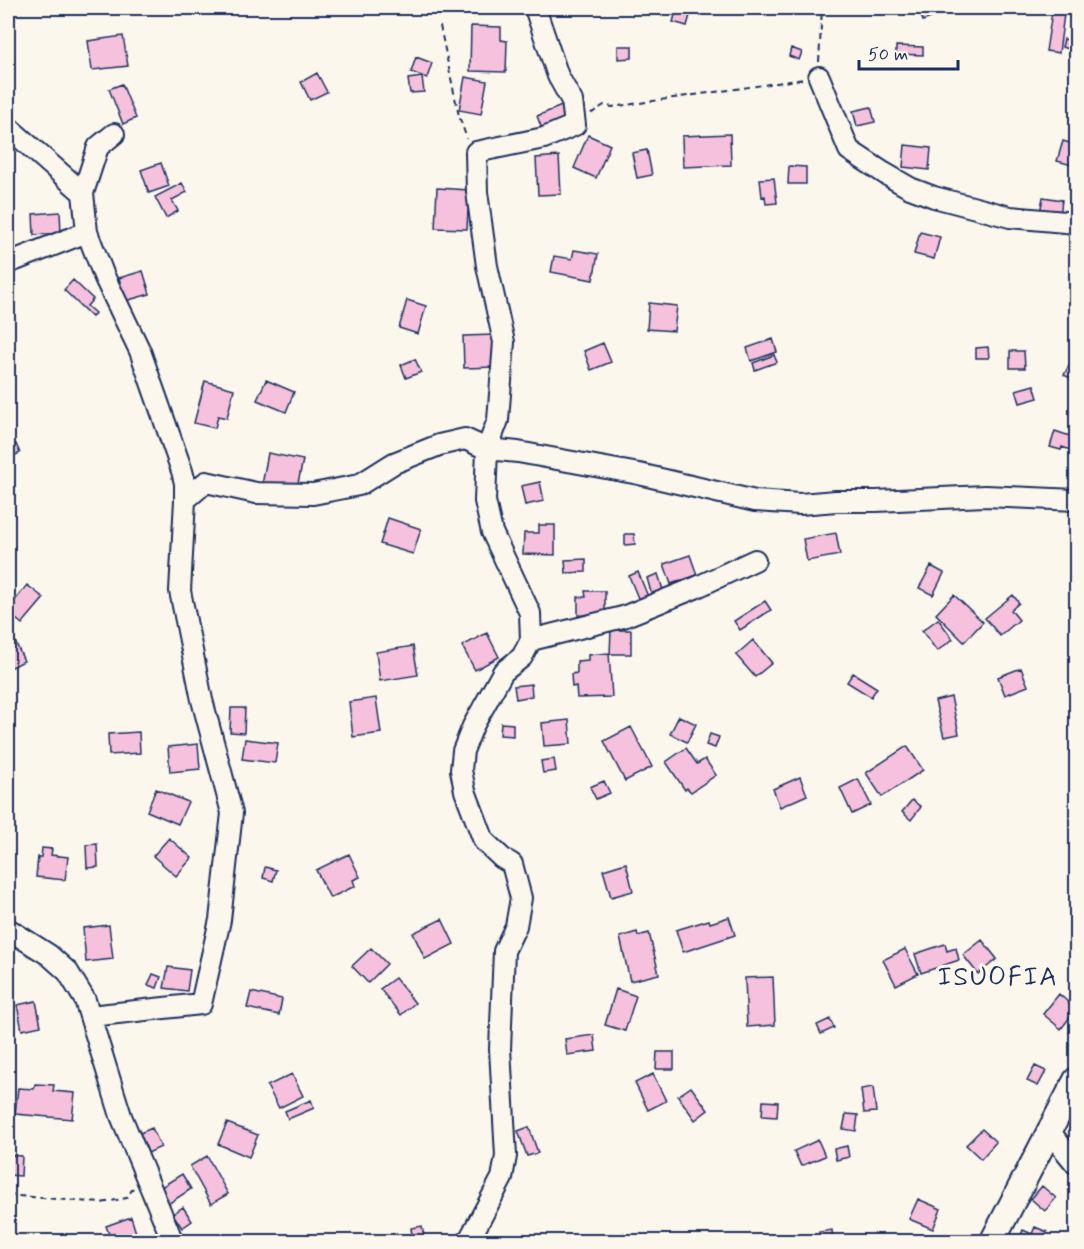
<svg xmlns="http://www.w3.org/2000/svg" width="1084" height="1249" viewBox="0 0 1084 1249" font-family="Mynerve,sans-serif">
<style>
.building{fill:#f6c1dd;stroke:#1b2f5e;stroke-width:1.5}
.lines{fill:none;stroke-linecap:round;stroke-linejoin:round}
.minor-casing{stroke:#1b2f5e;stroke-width:24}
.major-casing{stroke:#1b2f5e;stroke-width:28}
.path{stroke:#1b2f5e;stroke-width:2;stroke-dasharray:6 4.5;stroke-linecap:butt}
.minor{stroke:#fbf7ec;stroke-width:20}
.major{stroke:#fbf7ec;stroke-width:24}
.labels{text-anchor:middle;stroke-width:6;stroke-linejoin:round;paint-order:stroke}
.quarter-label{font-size:27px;letter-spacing:1.5px;fill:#1b2f5e;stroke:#fbf7ec}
</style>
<rect width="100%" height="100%" fill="#fbf7ec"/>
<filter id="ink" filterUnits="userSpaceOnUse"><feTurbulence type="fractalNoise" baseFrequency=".0167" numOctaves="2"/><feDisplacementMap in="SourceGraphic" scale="12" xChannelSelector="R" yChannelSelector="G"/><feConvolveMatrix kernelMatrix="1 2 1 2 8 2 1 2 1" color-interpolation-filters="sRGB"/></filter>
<g filter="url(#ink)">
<path class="building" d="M470,8h20v6l-20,-2z
M677,8h15l-5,18 -14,-4z
M918,8h23l2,5 -20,8z
M1052,12l12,2 -5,39 -13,-2z
M471,26l30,1v13l6,1 -1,31 -36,-1z
M123,36l5,30 -36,4 -4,-29z
M1064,39l12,3v9l-14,-4z
M618,46h14v12l-14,1z
M896,46l27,1v8l-27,-1z
M791,48l11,4 -3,8 -10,-4z
M416,57l16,6 -5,15 -16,-6z
M317,73l10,19 -17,8 -9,-18z
M422,77l2,15 -14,1 -2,-14z
M465,77l22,4 -6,33 -22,-4z
M122,84l14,34 -13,6 -14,-35z
M564,105l6,13 -28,11 -5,-13z
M871,107l4,15 -18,4 -4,-15z
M730,134l1,31 -48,2 -1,-31z
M588,135l22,10 -14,33 -22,-10z
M1063,141l13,4v21l-19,-5z
M905,145l26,3 -2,22 -26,-3z
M647,150l5,25 -15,3 -5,-25z
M559,156l2,38 -23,1 -2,-37z
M161,163l8,23 -20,7 -8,-23z
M789,166l17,1v17h-18z
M774,178l3,25 -11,1 -1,-8 -3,1 -2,-18z
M182,183l5,9 -15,8 6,11 -12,7 -11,-21z
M437,188l32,2 -2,39 -32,-1z
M1043,197l19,3 -2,16 -20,-3z
M60,212l1,21 -27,2 -1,-21z
M920,232l20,5 -6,22 -20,-5z
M574,250l24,4 -5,26 -42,-8 3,-16 18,3z
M143,271l7,23 -25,7 -6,-23z
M73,280l20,19 -6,7 8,7 -3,4 -28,-27z
M407,300l19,6 -8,28 -19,-6z
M649,303l28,3 -3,25 -27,-2z
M495,335l1,32 -32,1 -1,-32z
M773,339l4,13 -26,9 -4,-13z
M603,343l8,19 -20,8 -7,-19z
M988,347l1,11h-13v-10z
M1010,351h14l1,17h-15z
M774,355l3,7 -22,8 -2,-7z
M415,359l6,13 -15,6 -5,-13z
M1070,363l6,4v14l-12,-6z
M266,380l28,12 -8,20 -29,-12z
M205,381l29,8 -7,29 -9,-2 -3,12 -21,-5z
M1034,385l4,13 -18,5 -4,-13z
M1055,431l21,7v14l-14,-5 -1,3 -11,-3z
M16,444l4,9 -12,5v-11z
M268,453l35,7 -7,32 -34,-7z
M540,482l4,19 -19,4 -4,-19z
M388,518l33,11 -8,25 -33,-10z
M539,525h16v30l-32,-1 1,-21h15z
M836,533l4,22 -33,6 -4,-22z
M625,534h9l1,10 -10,1z
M690,555l7,20 -26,9 -7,-20z
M586,559v13l-20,1 -1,-13z
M931,566l13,7 -11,22 -14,-7z
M638,572l11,27 -9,4 -11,-27z
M658,574l6,19 -12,3 -5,-18z
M27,585l17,13 -22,26 -13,-11 6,-7 -3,-2z
M585,591h20v25l-27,-1v-18h8z
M954,595l29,27 -19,20 -28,-28z
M1013,595l6,8 -8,7 8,10 -19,16 -15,-18z
M765,601l6,9 -31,20 -6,-9z
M938,619l15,20 -16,12 -15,-20z
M611,630h20v24h-21z
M487,633l12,24 -24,13 -13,-24z
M14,639l10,22 -16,8v-27z
M753,640l19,23 -17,14 -19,-22z
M413,646l5,29 -38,6 -4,-29z
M609,653l3,44 -35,1 -1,-12 -4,1 -1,-13 6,-1v-12l11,-1v-5z
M1021,668l7,18 -23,9 -7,-18z
M853,673l24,15 -6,9 -24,-15z
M531,684l1,12 -16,3 -2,-13z
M951,697l8,37 -15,3 -9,-36z
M376,698l5,35 -28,4 -4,-35z
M231,708h14l-1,25 -14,-1z
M679,716l17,8 -9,18 -17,-8z
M569,720l2,24 -27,2 -2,-23z
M501,723l12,1v12l-13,-1z
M631,727l21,40 -27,14 -21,-40z
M139,732l1,21 -31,2 -1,-21z
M710,734l9,3 -4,11 -9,-3z
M245,739l33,4 -3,20 -33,-4z
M198,744l2,25 -30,3 -2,-25z
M907,746l16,24 -41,27 -16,-24z
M686,748l11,16 8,-5 11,16 -25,17 -4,-4 -2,2 -19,-28z
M554,759l2,12 -13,2 -2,-12z
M800,777l7,18 -27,12 -7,-18z
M858,779l13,26 -19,9 -12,-26z
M604,781l6,12 -14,6 -6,-12z
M156,789l32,13 -10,22 -31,-13z
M912,800l9,7 -10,13 -9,-8z
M169,838l23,20 -16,18 -23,-20z
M97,844l1,23 -11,1 -1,-23z
M42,848l10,1 -1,6 17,2 -3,23 -29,-3 2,-20h3z
M349,854l11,23 -7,3 2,6 -25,12 -14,-28z
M626,863l7,28 -22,6 -8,-27z
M265,867l11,3 -3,11 -10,-3z
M729,917l6,18 -52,17 -7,-22 33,-10 1,3z
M442,919l12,25 -29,15 -12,-26z
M109,925l4,34 -27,3 -3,-34z
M637,932l1,4 11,-3 10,41 -29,7 -10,-44z
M982,940l15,19 -19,15 -15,-19z
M945,944l2,7 9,-3 3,12 -38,13 -6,-19z
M371,948l16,16 -19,19 -16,-17z
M905,949l13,25 -22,11 -13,-25z
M168,967l22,3 -3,21 -23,-3z
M153,974l8,3 -4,11 -9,-3z
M773,977l2,48 -28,2 -2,-49z
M395,978l20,25 -14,12 -21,-26z
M616,989l20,7 -11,35 -20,-6z
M251,992l31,7 -3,16 -32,-7z
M1059,994l17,15 -15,20 -18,-15z
M36,1001l5,25 -19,4 -5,-25z
M830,1019l4,9 -13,6 -4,-9z
M594,1035l2,16 -29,4 -2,-16z
M657,1052h17v17h-18z
M1035,1066l11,5 -8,15 -11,-5z
M292,1074l11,22 -24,12 -12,-22z
M653,1074l13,27 -18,9 -13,-27z
M35,1084l19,1 -1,6 22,2 -3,26 -57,-5 3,-26 16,1z
M691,1087l17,23 -13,10 -17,-24z
M873,1087l3,25 -12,1 -3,-24z
M311,1100l3,8 -26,11 -3,-8z
M763,1101l15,1 -1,15 -15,-1z
M846,1114l12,1 -2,16 -13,-2z
M227,1123l31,12 -9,22 -31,-13z
M529,1127l9,26 -11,3 -9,-25z
M152,1128l9,19 -13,6 -8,-20z
M982,1129l14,13 -15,17 -15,-14z
M818,1140l7,16 -24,10 -7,-15z
M847,1146l2,11 -13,3 -2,-11z
M8,1155l14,1 -1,20 -13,-1z
M207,1156l21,38 -17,10 -21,-38z
M182,1174l9,15 -23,15 -10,-15z
M1042,1186l14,12 -11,13 -14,-12z
M918,1199l23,10 -8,20 -24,-10z
M183,1207l9,14 -10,7 -9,-14z
M131,1217l6,19 -15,6h-10l-6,-16z
M422,1226l3,16h-12l-2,-14z
M1035,1227l12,5 -4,10h-25l5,-12 9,4z
M832,1230l1,12h-12l-2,-10z
M624,1233l3,9h-25z"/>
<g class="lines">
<defs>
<path id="minor" d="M819,77l30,73 35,23 26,15 24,9 76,20 66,6
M8,127l75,66
M114,134l-16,13 -15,46 4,39 17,44 36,75 42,120 3,12v17l21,-18 50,11 57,1 46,-9 35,-22 45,-18 26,-6 22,10 31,3 121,22 116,27 45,3 36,-3h40l109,-5 91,4
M8,263l79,-31
M531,640l92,-23 72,-29 60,-28
M8,929l41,26 19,17 17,28 36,116 52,126
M90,1016l111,-12 19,-84 12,-107 -30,-113 -22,-109 5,-91
M1048,1130l28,34
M468,1242l34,-64 4,-22 -6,-107 4,-98 12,-25 5,-28 -9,-34 -10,-6 -18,-17 -19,-50 -4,-21 2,-19 10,-25 30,-54 19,-15 9,-17 -1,-27 -38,-81 -7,-31 2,-52 11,-29 6,-78 -17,-76 -10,-74 -1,-40 68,-14 31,-13 -3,-24 -14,-25 -23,-68"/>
<path id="major" d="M992,1242l84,-162"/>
</defs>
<use href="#minor" class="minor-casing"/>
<use href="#major" class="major-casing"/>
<path class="path" d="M440,26l19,90 8,23
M819,62l3,-54
M591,112l1,1 12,-8 8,2 192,-28
M8,1195l93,8 26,-5 6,-10"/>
<use href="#minor" class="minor"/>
<use href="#major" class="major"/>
</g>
</g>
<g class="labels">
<g class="quarter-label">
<text x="998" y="985">ISUOFIA</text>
</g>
</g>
<rect width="1084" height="1249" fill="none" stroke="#fbf7ec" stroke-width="30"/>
<rect x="15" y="15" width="1054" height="1219" fill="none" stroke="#1b2f5e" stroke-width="2" filter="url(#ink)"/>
<path d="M859 60v9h99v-9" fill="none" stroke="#1b2f5e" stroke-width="3"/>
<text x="868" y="60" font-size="18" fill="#1b2f5e" stroke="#fbf7ec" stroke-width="4.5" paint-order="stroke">50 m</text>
</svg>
